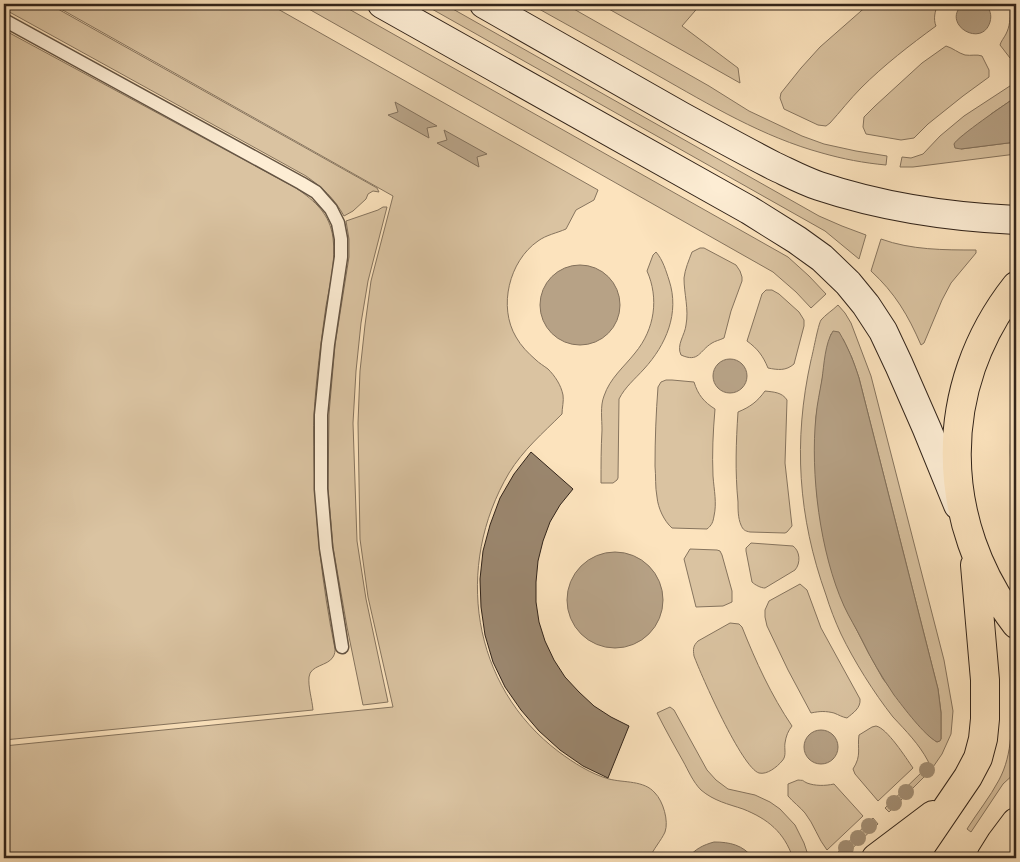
<svg xmlns="http://www.w3.org/2000/svg" width="1020" height="862" viewBox="0 0 1020 862" font-family="'EB Garamond',serif">
<style>
.green{fill:#dac3a1;stroke:#86745e;fill-rule:evenodd}
.water{fill:#b7a286;stroke:#82705b}
.building{fill:#9b876f;stroke:#32241a}
.lines{fill:none;stroke-linecap:round;stroke-linejoin:round}
.lane-casing{stroke:#645443;stroke-width:15}
.secondary-casing{stroke:#32241a;stroke-width:30}
.primary-casing{stroke:#32241a;stroke-width:30}
.lane{stroke:#fdedd4;stroke-width:12}
.secondary{stroke:#fdedd4;stroke-width:28}
.primary{stroke:#fce3bd;stroke-width:28}
.tree{fill:#a49076}
</style>
<rect width="100%" height="100%" fill="#fce3bd"/>
<filter id="stains"><feTurbulence type="fractalNoise" baseFrequency=".004" numOctaves="4"/><feColorMatrix values="0 0 0 0 .2 0 0 0 0 .09 0 0 0 0 .02 0 0 0 .5 -.17"/></filter>
<radialGradient id="worn" r=".72"><stop offset=".6" stop-color="#630" stop-opacity="0"/><stop offset="1" stop-color="#630" stop-opacity=".3"/></radialGradient>
<path class="green" d="M4,4h45l328,184 2,4 -6,-1 -5,3 -2,5 -13,12 -9,5c-10,-18 -21,-28 -38,-40l-302,-167z
M52,4h217l329,186 -4,10 -18,10 -10,19c-9,4 -20,6 -28,12 -29,20 -40,66 -22,96 5,9 12,16 20,23 3,3 8,6 12,9 7,7 13,16 15,26 1,6 -1,13 -1,19 -19,19 -39,36 -53,59 -55,93 -38,213 50,279 15,11 32,22 50,27 15,4 35,1 46,14 8,8 14,28 10,39 -4,9 -12,17 -15,26h-646v-112l389,-39 -25,-110 -8,-58 -2,-116 2,-52 5,-46 6,-44 22,-85z
M300,4h40l448,253 21,19 17,18 -15,14 -15,-16 -23,-20z
M423,4h21l375,212 23,10 24,9 -7,24 -34,-28z
M530,4h35l144,82 40,25 53,25 22,8 32,7 31,5 -1,9c-22,-2 -43,-6 -64,-12 -59,-16 -112,-48 -165,-78 -42,-24 -84,-47 -127,-71z
M600,4h101l-19,22 56,42 2,15z
M869,4h69c-3,7 -5,15 -2,22 -26,19 -52,39 -75,62 -11,11 -21,24 -31,35l-4,3 -8,-1 -34,-16 -4,-11 1,-5 20,-25 19,-21z
M1016,8v53l-6,-3 -10,-13c1,-4 4,-7 6,-11 4,-8 4,-15 4,-23z
M4,30l292,158c19,13 34,26 37,50 3,21 -3,47 -7,68 -5,36 -10,73 -12,109 -1,14 0,28 0,42 1,64 8,128 21,192 0,2 0,5 -2,8 -5,9 -23,8 -24,20 -1,10 3,22 4,33l-309,30z
M946,46c7,2 12,7 19,9 6,1 12,-1 17,1l7,14v7l-26,19 -35,28 -14,14 -13,2 -35,-6 -3,-7 1,-10 11,-11 47,-43z
M1016,82v15l-25,17 -30,35 55,-7v12l-87,11 -16,2h-13l2,-10 9,1 12,-4 17,-18 24,-20z
M383,207h4l-19,74 -7,42 -5,48 -3,52 4,118 9,58 22,103 -25,3 -16,-78 -14,-80 -5,-59 1,-74 6,-69 14,-88v-18l-3,-18 32,-11z
M881,239c30,11 63,11 95,11v3l-25,30 -9,17 -18,43 -3,2c-13,-30 -26,-52 -50,-74z
M700,248h4l32,17 4,6 2,6v4l-11,30 -7,27c-4,2 -9,3 -12,5 -13,8 -13,20 -31,12 -5,-10 4,-20 5,-30 3,-16 -2,-31 -2,-47 1,-9 5,-18 8,-26z
M656,252c7,8 10,19 13,28 11,33 -3,65 -25,89 -9,10 -19,18 -25,30l-1,79 -1,2 -4,3h-12c0,-18 0,-35 1,-53 0,-11 -2,-24 2,-34 6,-18 20,-29 31,-43 20,-24 24,-55 12,-82l6,-16z
M766,290h6l7,4 20,18 5,8v6l-10,38c-8,7 -16,6 -26,4 -5,-12 -10,-19 -21,-27l15,-47z
M838,305l7,8 6,10 20,53 73,284 9,51 -2,23 -9,20 -11,16 -42,42 -4,-4 37,-36 7,-8 -1,-3c-9,-17 -22,-30 -35,-44 -19,-24 -39,-56 -52,-83 -6,-13 -11,-26 -15,-39 -28,-78 -33,-154 -15,-235 2,-7 7,-35 10,-40 4,-5 12,-10 17,-15zM831,334l12,5 9,19 7,20 79,311 3,23v27l-4,3 -8,-6 -46,-57 -15,-27 -24,-47 -21,-70 -6,-40 -2,-40 1,-38 11,-67z
M666,380h6l22,2c4,13 10,20 21,27 -2,23 -3,45 -2,67 1,14 4,27 1,40 -1,6 -2,9 -7,13l-35,-1c-8,-7 -14,-20 -15,-31 -2,-10 -1,-21 -2,-31 0,-27 1,-53 3,-79l3,-5z
M765,391c8,1 17,1 22,9l-2,63 7,63 -5,6 -2,1 -35,-1c-5,-1 -7,-2 -9,-7 -3,-7 -3,-15 -3,-23 -3,-30 -2,-60 0,-90 12,-5 19,-10 27,-21z
M1016,401v102c-7,-34 -8,-68 0,-102z
M751,543l42,3c7,5 8,17 2,24l-30,18c-4,0 -10,-3 -13,-6l-6,-31v-3z
M690,549l27,1 3,1 2,4 10,36v11l-9,4 -27,1 -12,-48z
M800,584l7,6 14,38 39,71c1,9 -7,14 -13,19 -5,-1 -8,-3 -13,-5 -8,-2 -14,-2 -23,0l-23,-43 -21,-44 -2,-9v-7l4,-9z
M730,623l9,1 3,3c14,35 29,68 50,99 -4,5 -6,10 -7,17 -1,6 2,13 -3,18 -5,6 -15,14 -23,12 -17,-5 -58,-98 -65,-117 -1,-7 -1,-10 4,-15z
M1011,693l5,4v75l-13,12 -32,48 -4,-3c10,-16 23,-32 32,-49 14,-26 13,-58 12,-87z
M670,707l4,3 33,60 9,10 12,9 27,6 15,7 10,7 15,16 9,18 5,15h-16c-9,-26 -25,-39 -50,-49 -15,-5 -29,-8 -42,-19 -8,-8 -13,-20 -18,-29 -9,-16 -18,-32 -26,-48z
M876,726c11,2 30,32 37,42l-35,33 -23,-27 -2,-5c9,-14 4,-20 6,-34l13,-8z
M798,780c9,1 1,-1 9,3 8,3 18,3 27,1l29,32 -36,34c-9,-11 -13,-26 -22,-37 -5,-6 -12,-11 -17,-17v-12z
M873,818l5,6 -36,34h-10z"/>
<path class="water" d="M963,4h22c5,5 7,11 5,18 -8,27 -50,2 -27,-18z
M1016,97v45l-55,7 -6,-1c0,-1 -1,-3 -1,-4 3,-7 53,-41 62,-47z
M395,102l42,24 -10,2 2,10 -41,-23 10,-3z
M444,130l43,24 -10,3 2,10 -42,-24 10,-3z
M540 305a40 40 0 1 1 80 0a40 40 0 1 1-80 0Z
M833,331l6,1c9,15 15,30 20,46l79,311 3,24v26l-1,2 -3,1c-13,-7 -33,-34 -43,-47 -12,-18 -23,-36 -32,-55 -6,-12 -13,-23 -18,-34 -24,-53 -34,-133 -28,-190 1,-12 4,-25 6,-37 2,-14 3,-36 11,-48z
M713 376a17 17 0 1 1 34 0a17 17 0 1 1-34 0Z
M567 600a48 48 0 1 1 96 0a48 48 0 1 1-96 0Z
M804 747a17 17 0 1 1 34 0a17 17 0 1 1-34 0Z
M714,842c16,0 29,3 39,16h-65c7,-9 15,-13 26,-16z"/>
<path class="building" d="M531,452l42,37 -13,16 -10,17 -7,19 -5,20 -2,21v20l3,20 6,19 9,19 11,17 14,15 15,14 17,11 18,9 -21,52 -25,-12 -23,-16 -21,-19 -18,-21 -16,-23 -12,-25 -8,-27 -4,-28 -1,-28 3,-28 7,-26 10,-27 14,-24z"/>
<g class="lines">
<defs>
<path id="lane" d="M4,20l297,163 15,9 15,17 7,14 3,16v18l-13,87 -7,71v74l5,59 16,99"/>
<path id="secondary" d="M382,4l367,206 48,30 25,18 26,25 18,22 17,26 16,34 28,64 31,76
M484,4c65,37 131,74 197,112 31,17 62,34 93,50 15,7 30,15 45,20 63,21 131,31 197,34"/>
<path id="primary" d="M1016,286c-80,101 -78,237 0,338
M876,858l57,-43
M913,858l55,-81 10,-19 5,-19 2,-20v-39l-10,-115
M991,858l10,-16 15,-20"/>
</defs>
<use href="#lane" class="lane-casing"/>
<use href="#secondary" class="secondary-casing"/>
<use href="#primary" class="primary-casing"/>
<use href="#lane" class="lane"/>
<use href="#secondary" class="secondary"/>
<use href="#primary" class="primary"/>
</g>
<g class="tree">
<circle cx="927" cy="770" r="8"/>
<circle cx="906" cy="792" r="8"/>
<circle cx="894" cy="803" r="8"/>
<circle cx="869" cy="826" r="8"/>
<circle cx="858" cy="838" r="8"/>
<circle cx="846" cy="848" r="8"/>
</g>
<rect width="1020" height="862" fill="none" stroke="#fce3bd" stroke-width="20"/>
<rect x="5" y="5" width="1010" height="852" fill="none" stroke="#32241a" stroke-width="2.5"/>
<rect x="10" y="10" width="1000" height="842" fill="none" stroke="#32241a"/>
<rect width="100%" height="100%" filter="url(#stains)"/>
<rect width="100%" height="100%" fill="url(#worn)"/>
</svg>
